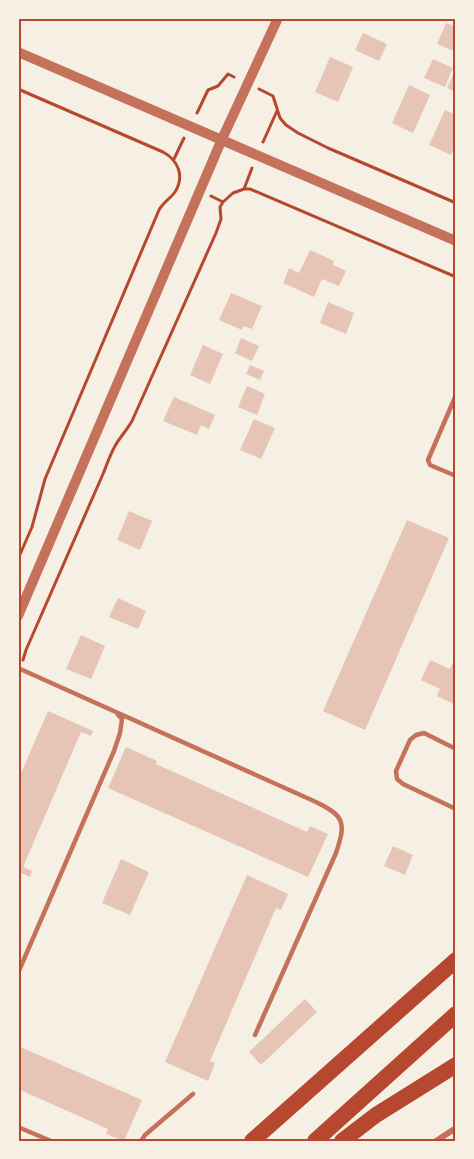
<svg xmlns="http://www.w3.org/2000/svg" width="474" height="1159" viewBox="0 0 474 1159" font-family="'PT Sans Narrow',sans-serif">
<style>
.building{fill:#e6c5b7}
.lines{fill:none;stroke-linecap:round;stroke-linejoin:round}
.path{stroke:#b5482f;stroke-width:3}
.service{stroke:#c5725c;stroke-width:4.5}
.minor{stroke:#c5725c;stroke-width:6}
.tertiary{stroke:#c5725c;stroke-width:10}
.motorway{stroke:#b5482f;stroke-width:16}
.neatline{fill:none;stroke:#b5482f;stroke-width:2}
</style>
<rect width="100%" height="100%" fill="#f6efe4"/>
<path class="building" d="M446,23l10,4v25l-19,-8z
M363,33l24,11 -8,17 -24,-11z
M330,57l23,10 -15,35 -23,-10z
M433,59l20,9 -8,19 -21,-9z
M456,68v24l-9,-4z
M409,85l21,10 -17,38 -21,-10z
M445,110l11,5v29l-5,11 -22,-10z
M310,250l24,11 -1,4 13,6 -7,15 -17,-7 -8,18 -31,-14 6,-15 10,5z
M231,293l31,13 -10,23 -9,-3 -1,4 -23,-10z
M328,302l26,11 -8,21 -26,-11z
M241,338l18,8 -7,15 -17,-8z
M203,345l20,9 -13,30 -20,-9z
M250,365l14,6 -4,9 -14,-6z
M247,386l18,8 -8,21 -19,-8z
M174,397l41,18 -6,14 -8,-4 -4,10 -34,-14z
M254,419l21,9 -14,31 -21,-9z
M129,511l23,10 -12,29 -23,-10z
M407,520l42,18 -84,192 -42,-19z
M118,598l28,13 -8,18 -29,-12z
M81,635l24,11 -14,33 -25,-10z
M430,660l20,9 3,-7 3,1v42l-19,-9 3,-7 -19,-9z
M48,711l45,20 -2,5 -10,-4 -58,135 9,4 -2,6 -12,-5v-92z
M126,747l31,14 -1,3 151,68 3,-6 18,8 -20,43 -200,-89z
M393,846l20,9 -8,20 -21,-9z
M121,859l28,13 -19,43 -28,-12z
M247,875l41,19 -7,16 -5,-2 -66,153 5,2 -7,18 -43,-19z
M305,999l12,13 -56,53 -12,-13z
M18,1046l124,54 -18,41 -18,-7 2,-5 -90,-40z"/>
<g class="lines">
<path class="path" d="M18,89l145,63c15,8 22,24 12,40 -5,7 -12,10 -16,18l-114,269 -13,48 -14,32
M259,89l14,7 7,22 6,7 12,8 30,15 128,55
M197,113l11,-23 10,-4 10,-12 6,3
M263,142l14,-31
M174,159l10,-21
M244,189l8,-21
M211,196l12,6
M23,660l3,-10 77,-176c4,-10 7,-19 12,-28 5,-9 12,-16 17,-25l84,-188 5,-14 -1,-12 3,-5 10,-9 11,-4h6l206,88"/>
<path class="service" d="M456,395l-28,65 2,5 26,11
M18,668l298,134c29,14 30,21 20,51l-81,182
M456,749l-32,-16 -8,2 -6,5 -14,31 1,8 6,5 53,25
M18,973l96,-222 6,-18 2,-14 -4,-4
M18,1127l33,14
M141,1141l4,-6 48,-41"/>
<path class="minor" d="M436,1141l20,-13"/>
<path class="tertiary" d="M18,52l438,189
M18,616l204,-477 56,-121"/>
<path class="motorway" d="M252,1141l204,-181
M315,1141l141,-127
M342,1141l34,-26 80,-50"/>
</g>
<rect width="474" height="1159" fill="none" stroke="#f6efe4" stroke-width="39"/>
<rect x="20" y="20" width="434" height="1120" class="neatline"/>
</svg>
